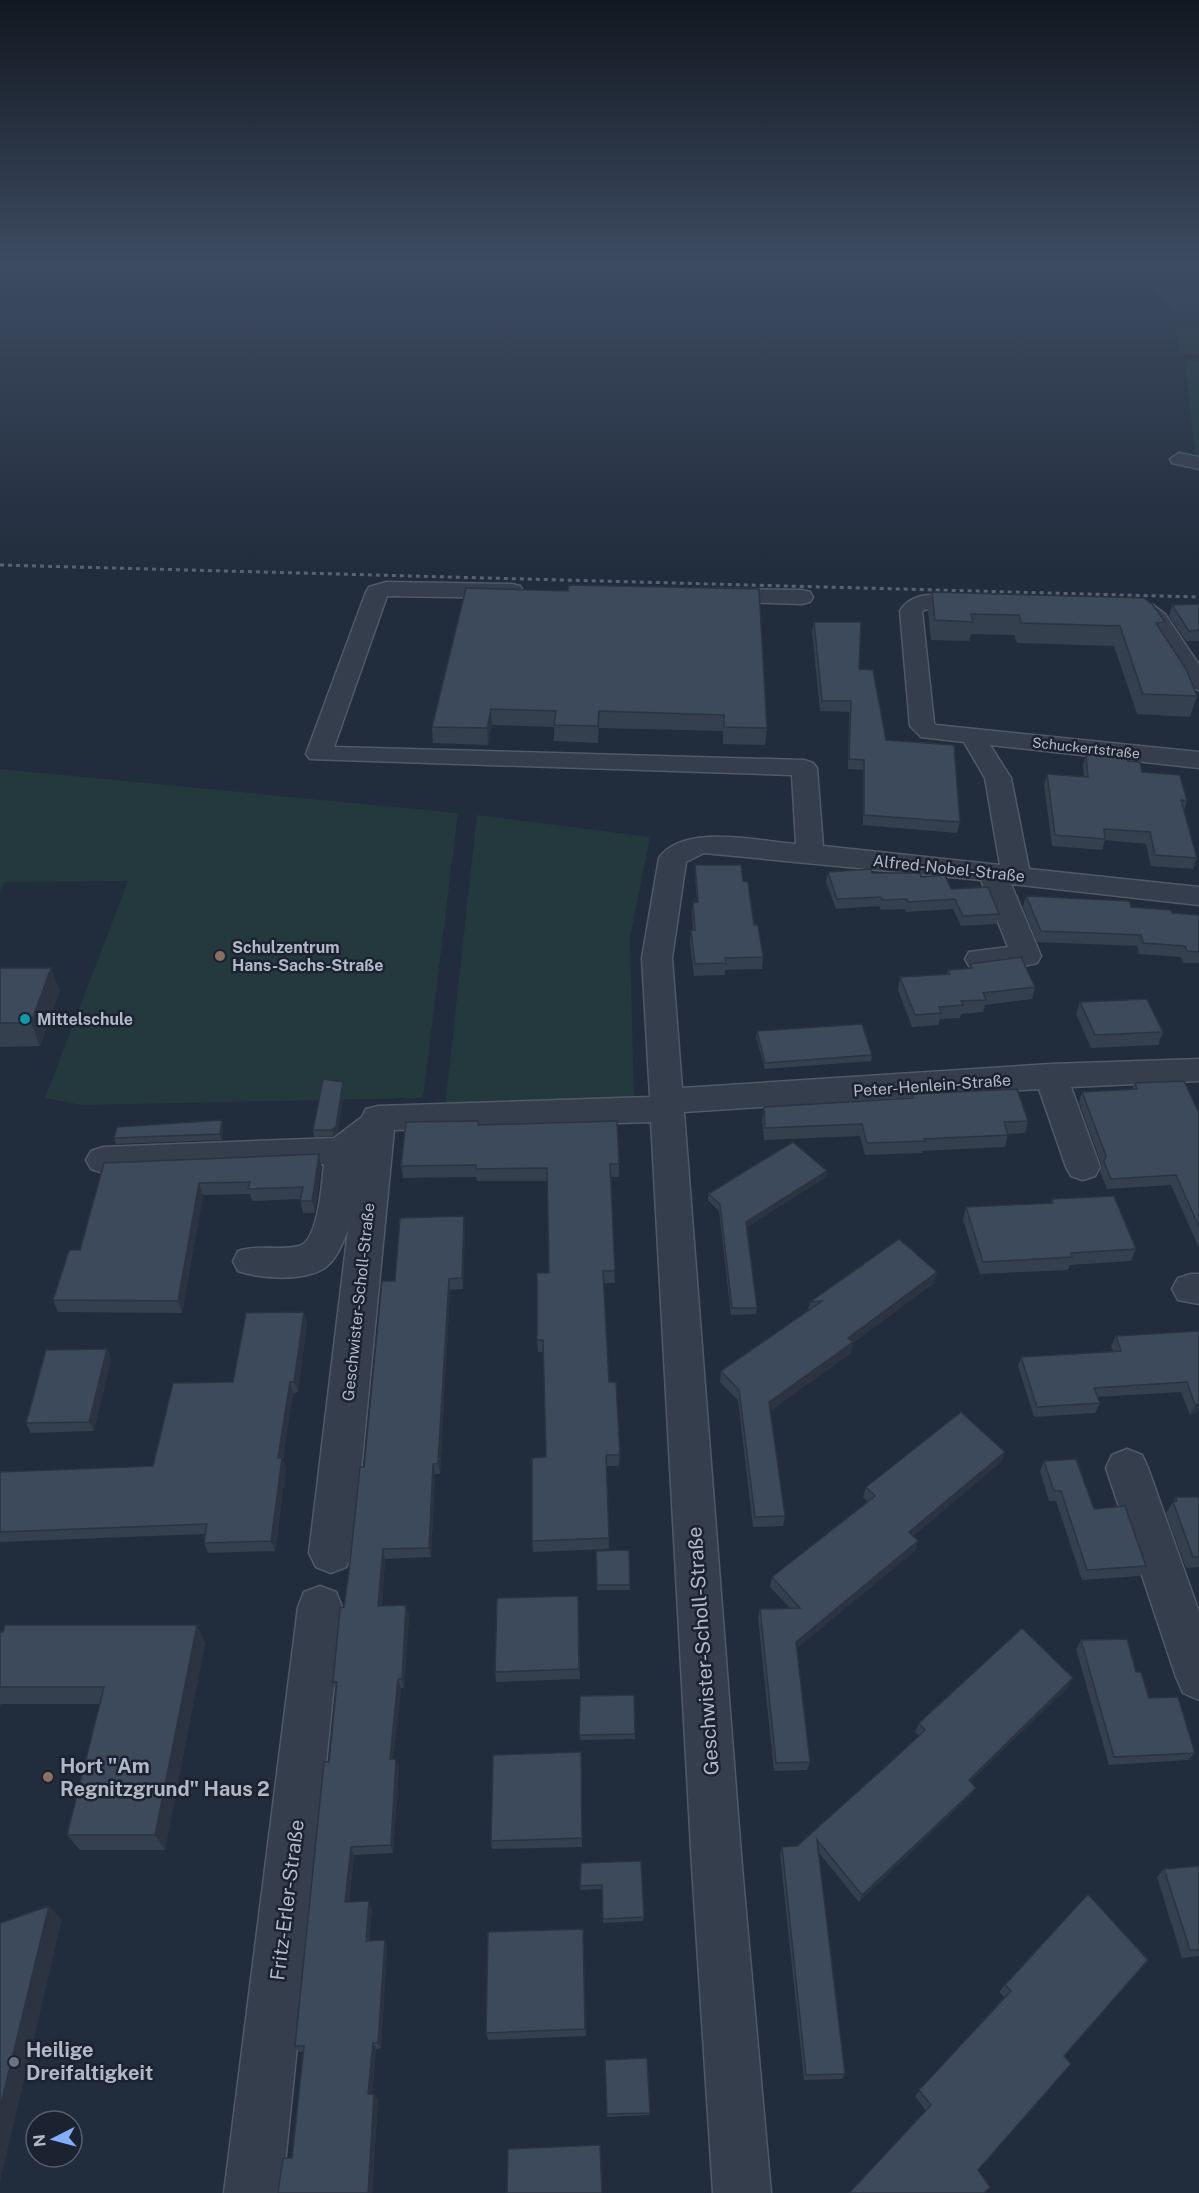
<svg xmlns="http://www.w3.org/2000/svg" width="1199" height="2193" viewBox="0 0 1199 2193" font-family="'Public Sans',sans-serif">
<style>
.green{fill:#23393d}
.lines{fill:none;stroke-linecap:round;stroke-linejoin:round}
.minor-casing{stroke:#515967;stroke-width:3}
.minor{fill:#353e4c;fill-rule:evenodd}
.rail{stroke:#576273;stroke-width:3;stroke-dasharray:4 4;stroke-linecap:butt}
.wall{fill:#34404e}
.shaded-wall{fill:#2b3440}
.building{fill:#3d4a5b;stroke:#2b3440;stroke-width:1.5}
.education-dot{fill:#8d6e63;stroke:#1b2331;stroke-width:2}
.culture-dot{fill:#0f9aa8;stroke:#1b2331;stroke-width:2}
.worship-dot{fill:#6b7280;stroke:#1b2331;stroke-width:2}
.labels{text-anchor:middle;stroke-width:5;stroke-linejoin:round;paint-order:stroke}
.far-street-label{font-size:14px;fill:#b1b9c8;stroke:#1b2331}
.street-label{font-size:16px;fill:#b1b9c8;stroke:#1b2331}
.poi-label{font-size:16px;font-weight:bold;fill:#b1b9c8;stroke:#1b2331;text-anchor:start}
.near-street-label{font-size:20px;fill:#b1b9c8;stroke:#1b2331}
.near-poi-label{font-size:20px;font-weight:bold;fill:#b1b9c8;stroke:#1b2331;text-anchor:start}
</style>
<rect width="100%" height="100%" fill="#212c3c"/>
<path class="green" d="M1150,286h49v26h-26z
M1175,326l24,1v28l-20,-2z
M1185,360l14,1v94l-4,-1z
M0,769l458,44 -35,285 -342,7 -36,-7 83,-217 -123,1 -5,10z
M477,815l173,22 -20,101 4,165 -189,3z"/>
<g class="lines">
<defs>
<path id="minor" d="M1179,453l20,4v12l-27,-6 -2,-4z
M386,582l126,2 8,2 3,5 -3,5 -8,2 -125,-2 -53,151 470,13 9,3 4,5 6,78 177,19 -15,-87 -21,-36 -43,-5 -11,-11 -10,-115c14,-24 50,-15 74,-14l8,2 3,5 -3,5h-55l-5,2 12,112 2,2 263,27v16l-209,-23 21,33 18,91 170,18v18l-188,-21 30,72 -4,7c-20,5 -48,8 -68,3l-4,-7 4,-7 39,-5 -27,-67 -277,-27 -18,9 -14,96 10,130 369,-24 148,-5v22l-128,6 29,80 -5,9 -12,4 -12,-4 -5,-9 -27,-78 -355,23 58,755 29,326h-58l-21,-326 -41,-745 -257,8 -41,423 -7,14 -15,6 -15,-6 -7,-14 39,-323c-5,13 -11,28 -22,37 -21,15 -65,12 -88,4l-5,-10 5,-10c20,-7 41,0 61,-5 20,-5 23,-65 25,-82l-221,9 -12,-4 -5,-9 5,-9 12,-4 231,-9 28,-21 4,-8 12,-3 272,-9 -8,-139 17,-100c24,-35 100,-17 137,-14l-4,-69 -482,-16 -4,-5 60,-162 3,-5z
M716,589l86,1 8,2 3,5 -3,5 -8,2 -94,-3 -3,-5 3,-5z
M1128,601l25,4 12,9 34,51v25l-8,-2 -42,-65 -10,-7 -19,-3 -3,-5 3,-5z
M1191,1274h8v30l-21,-4 -6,-11 6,-11z
M1127,1449l15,6 6,13 51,144v88l-16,-7 -7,-16 -70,-209 6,-13z
M320,1586l16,6 6,15 -60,586h-58l74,-586 6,-15z"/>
</defs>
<use href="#minor" class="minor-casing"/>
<use href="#minor" class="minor"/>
<path class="rail" d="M0,565l1199,32"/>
</g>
<path class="wall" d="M466,588l301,140 -2,17 -42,-1v-13l-124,-3 -1,15 -44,-2v-14l-62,-2 -4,20 -55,-2 -1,-16z
M932,592l233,30 -3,9 35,65 -7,21 -53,-3 -23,-68 -97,-3 -3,-8 -43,-1 -2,7 -38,-1 -3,-29z
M1199,604v37h-13l-17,-25 3,-11z
M814,622l45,47 27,71 74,82 -3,11 -94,-8v-55l-15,-1 1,-57 -29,-1 -8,-79z
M1086,754l42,7 14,11 45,29 -3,9 13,48 -4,11 -42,-3 -5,-22 -41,-4 -3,10 -50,-4 -8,-61 3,-11 37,3 -1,-12z
M695,865l48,16 11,44 9,32 -1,12 -37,1v5l-31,1 -4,-34 1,-12h2l-1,-16 1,-12h4l-2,-25z
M828,872l44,1 49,4 30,12 48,25 -3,10 -35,2 -8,-17 -47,3 -1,-3 -24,1 -2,-4 -43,3 -10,-27z
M1026,896l105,11 41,6 27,2v48h-16l-2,-6 -42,-3 -2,-8 -100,-4 -14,-35z
M970,964l65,23 -3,12 -47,6 -2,7 -22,2 -1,4 -20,1 -2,6 -26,2 -14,-37 2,-13 47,-3 1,-4 21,-2z
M0,968l60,23 -20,55 -40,1z
M1080,1002l83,30 -5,13 -67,3 -15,-34z
M757,1031l115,24 -1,6 -106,8 -9,-32z
M343,1082l1,6 -6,44 -5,4 -19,1 -1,-7z
M1135,1083l64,30v135l-28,-63 -64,4 -7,-17 2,-6 -23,-64 3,-10 50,-3z
M912,1094l116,27 -3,12 -17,1 -3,13 -83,4v2l-57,2 -5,-19 -96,4 -2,-21 2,-12 147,-9z
M222,1120l1,6 -1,14 -106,4 -2,-6z
M478,1125l141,39v13h-8l4,106h-11l5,99 11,73 -1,11h-13l3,83 -76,3 -1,-11 14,-84 -2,-105h-6l-1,-12 12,-67 -2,-92h-70l-1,-4 -73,1 -2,-12z
M319,1154l2,12 -6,47h-12l-3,-14 -48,2 -2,-7 -47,1 -21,118 -124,-1 -5,-12 27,-50 24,-87z
M827,1171l-1,6 -79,50 10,81 -1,6 -25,1 -12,-104 -11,-11v-6z
M1052,1199l84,50 -5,12 -61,4 -2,5 -88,4 -17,-54 3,-13 84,-3z
M465,1227l-2,62 -13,1 -10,184h-5l-4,83 -46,2 -3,47 27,9 -5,73h-3l-8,71 6,9 -6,85 -39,2 -5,47 23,7 -3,32 16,-1 2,7 -6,101 -5,1 -4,45 6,5 -6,94h-94l14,-35 11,-106h-4l-4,-6 34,-284 7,-71 -3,-9 31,-215 31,-186z
M934,1283l-81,60 -2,10 -81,58 15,105 -2,10 -30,1 -15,-127 -18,-18 1,-11 87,-60 2,-9z
M307,1323l-9,69 -5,1 -8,50 -2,17 3,9 -11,82 -67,2 -4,-10 1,-9 -205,8v-70l153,-6 80,-84z
M1199,1331v80l-9,4 -9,-23 -84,5 3,6 -5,10 -61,4 -16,-51 3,-9 92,-6 -2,-5 5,-10z
M107,1349l4,10 -17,72 -63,2 -5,-10z
M1005,1452l-4,10 -88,74 5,5 -3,10 -119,97 14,114 -3,8 -33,1 -16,-153 2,-9 30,-1 -20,-21 2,-10 96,-75 -5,-5 3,-10z
M1044,1461l102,105 -6,10 -58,4 -26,-79h-7l-9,-30z
M1176,1497h23v70l-13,1 -20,-55z
M629,1550l1,40h-33l-1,-39z
M578,1596l2,83 -84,3 -1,-10z
M197,1625l8,18 -40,207h-85l-13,-15 33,-131h-99l-1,2v-74z
M1081,1640l55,32 13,26 46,55 -7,7 -79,5 -33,-116z
M1068,1687l-98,95 1,13 -112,107 -40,-49 26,221 -3,5 -38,1 -24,-226 2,-7 15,-1 122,-110 -4,-4 4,-9z
M580,1696l55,38v5l-55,1z
M581,1752l1,95 -90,2 -1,-8z
M581,1863l63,54 -1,4 -40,2 -1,-34 -22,1z
M1199,1866v90l-17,2 -25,-81 7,-8z
M583,1929l3,107 -98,4 -2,-7z
M1005,1985l59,71 -86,114 -52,-59 -11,-15 90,-98 -6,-6z
M605,2060l45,53 -1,2 -42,2z"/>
<path class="shaded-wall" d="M491,709l1,16 -4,20 -1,-17z
M599,711v17l-1,15v-17z
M51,968l9,23 -20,55 -9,-23z
M343,1082l1,6 -6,44 -5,4 -1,-6z
M222,1120l1,6 -1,14 -2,-6z
M319,1154l2,12 -6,47 -3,-12z
M827,1171l-1,6 -81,51 1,-6z
M199,1183l4,12 -21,118 -4,-12z
M464,1216l1,11 -2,62 -1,-11z
M937,1272l-3,11 -81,60 -2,10 -83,60 1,-11 79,-64z
M449,1279l1,11 -10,184 -2,-11z
M304,1312l3,11 -9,69 -4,-10z
M107,1349l4,10 -17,72 -5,-9z
M290,1382l3,11 -10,67 3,9 -11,82 -4,-10 7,-83z
M1199,1404v7l-9,4 5,-10z
M1005,1452l-4,10 -95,80 3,-10z
M433,1464l2,10 -4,83 -2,-9z
M918,1541l-3,10 -121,100 2,-9z
M383,1549l2,10 -4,57 -3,-10z
M406,1605l3,10 -5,73 -2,-9z
M197,1625l8,18 -40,207 -10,-15z
M1073,1678l-5,9 -104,101 5,-8z
M398,1679l3,9 -9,80 -2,-9z
M396,1759l3,9 -6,85 -2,-8z
M976,1788l-5,7 -112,107 3,-7z
M351,1847l3,8 -6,54 -3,-7z
M369,1901l3,8 -3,39 -3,-7z
M49,1906l13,14 -62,262v-74z
M385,1940l2,7 -6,101 -3,-5z
M373,2043l3,6 -4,50 -4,-5z
M374,2094l4,5 -6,94h-4z"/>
<path class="building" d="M569,585l190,4 8,139 -43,-1v-12l-125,-4 -1,15 -44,-1 2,-14 -65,-2 -4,19 -55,-1 34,-139 102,3z
M932,592l212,6 9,7 12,17 -9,1 30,46 11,27 -54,-2 -23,-68 -99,-3 -2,-8 -48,-1 2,8 -38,-2z
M1199,604v26l-10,1 -17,-26z
M814,622h47l-2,47 14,1 13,70 68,5 6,77 -96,-7v-55l-15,-1 2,-58h-29z
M1086,754l41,4 1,3 12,1 2,10 38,3 7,26 -6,-1 16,58 -42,-3 -5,-23 -46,-3 1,10 -50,-4 -8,-61 41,3z
M695,865h46l2,16 5,1 6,43h4l5,32 -38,1 1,5 -31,1 -4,-34h4l-2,-28h5z
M871,869l1,4h48l1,4 24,-2 6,14 37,-2 11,27 -36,2 -8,-17 -47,3 -1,-3 -24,1 -2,-3 -44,2 -9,-27z
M1026,896l103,5 2,6 40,3 1,3 27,2v37l-12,-1 -2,-5 -42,-3 -2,-8 -100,-4z
M1021,957l14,30 -52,6 3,7 -25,1 2,4 -24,2 2,6 -26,2 -15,-38 50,-3 -2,-4 24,-2 -2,-4z
M0,968h51l-20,55h-31z
M1147,999l16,33 -68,3 -15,-33z
M862,1024l10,31 -107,8 -8,-32z
M323,1079l20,3 -7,44 -4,4h-19z
M1184,1081l15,32v114l-23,-52 -65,4 -7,-17 2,-6 -24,-64 55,-3 -2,-6z
M1017,1089l11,32 -24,1 4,13 -84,4 1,2 -58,2 -5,-19 -97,4 -1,-21 149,-9 -1,-4z
M222,1120l-2,14 -106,4 3,-11z
M478,1121v4l139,-4 2,43h-9l5,107h-12l6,111h7l4,73h-14l3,83 -77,3v-83l14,-1 -3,-117h-6v-67h12l-2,-105 -71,1v-4l-75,1 5,-44z
M793,1142l34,29 -81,51 11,86h-25l-12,-104 -12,-10z
M319,1154l-7,47h-12l3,-14 -55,2 2,-7 -51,1 -21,118 -125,-1 16,-50h11l24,-87z
M1114,1196l22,53 -65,4 1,4 -89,5 -17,-55 87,-4 -1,-4z
M464,1216l-2,62 -13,1 -11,184 -5,1 -4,84 -46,1 -5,57 28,-1 -4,74h-4l-8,80h6l-5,86 -40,2 -6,55 24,-1 -3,40 19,-1 -7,103h-5l-5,51h6l-6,99h-90l5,-35h9l12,-112h-9l29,-284h5l8,-80h-4l7,-74 4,-1 5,-35 11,-105h4l18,-186h13l5,-63z
M899,1239l38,33 -89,66 5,4 -84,60 16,114 -30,1 -16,-127 -18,-19 101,-70 -12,1z
M304,1312l-10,70h-4l-8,50 -4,26h4l-11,83 -67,2 3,-19 -207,8v-60l153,-6 20,-83 60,-1 13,-69z
M1199,1331v73l-4,1 -8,-23 -93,6 6,15 -63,4 -16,-50 100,-6 -5,-15z
M107,1349l-18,73 -63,1 20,-73z
M961,1412l44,40 -96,80 9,9 -122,101 14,120 -34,1 -16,-154 40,-1 -28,-31 103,-81 -9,-9z
M1076,1459l18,50 31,-3 21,60 -59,4 -26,-79h-7l-10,-30z
M1176,1497h23v60h-6l-20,-55 4,-1z
M629,1550l1,35h-33l-1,-34z
M578,1596l1,73 -84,3 2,-74z
M5,1625h192l-42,210h-88l37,-148h-104v-55h3z
M1022,1628l51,50 -104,102 7,8 -114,107 -45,-55 28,234 -39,1 -24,-228 15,-1 97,-87 31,-29 -6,-7z
M1127,1639l9,33h5l8,26 29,-1 17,56 -81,4 -33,-117z
M634,1695l1,39 -56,1 1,-39z
M581,1752l1,86 -91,3 2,-86z
M641,1861l3,56 -41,2 -1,-34 -22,1 1,-23z
M1199,1866v84h-9l-26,-81z
M1088,1894l60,66 -84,96 7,8 -93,106 12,17 -6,6h-135l82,-88 -12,-15 92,-99 -6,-6z
M49,1906l-49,202v-185z
M583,1929l2,100 -99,4 2,-101z
M647,2058l3,55 -43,1 -2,-54z
M600,2145l2,48h-95l1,-44z"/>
<linearGradient id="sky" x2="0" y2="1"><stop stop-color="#121821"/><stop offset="0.46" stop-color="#3d4b61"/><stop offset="1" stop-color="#3d4b61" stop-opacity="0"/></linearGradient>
<rect width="1199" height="572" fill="url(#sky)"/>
<g class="education-dot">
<circle cx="220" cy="956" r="6"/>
<circle cx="48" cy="1777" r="6"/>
</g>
<circle class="culture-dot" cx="25" cy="1019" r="6"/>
<circle class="worship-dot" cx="14" cy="2062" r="6"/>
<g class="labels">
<g class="far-street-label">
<text transform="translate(1086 748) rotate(6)" y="5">Schuckertstraße</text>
</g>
<g class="street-label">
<text transform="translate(949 868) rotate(6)" y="6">Alfred-Nobel-Straße</text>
<text transform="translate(932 1085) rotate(-4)" y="6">Peter-Henlein-Straße</text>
<text transform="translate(358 1302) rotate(-84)" y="6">Geschwister-Scholl-Straße</text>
</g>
<g class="poi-label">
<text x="232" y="953">Schulzentrum<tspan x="232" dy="18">Hans-Sachs-Straße</tspan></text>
<text x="37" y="1025">Mittelschule</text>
</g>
<g class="near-street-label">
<text transform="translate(703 1651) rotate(-94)" y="7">Geschwister-Scholl-Straße</text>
<text transform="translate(287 1900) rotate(-83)" y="7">Fritz-Erler-Straße</text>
</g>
<g class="near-poi-label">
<text x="60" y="1773">Hort "Am<tspan x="60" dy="23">Regnitzgrund" Haus 2</tspan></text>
<text x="26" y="2057">Heilige<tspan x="26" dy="23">Dreifaltigkeit</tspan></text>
</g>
</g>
<g transform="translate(54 2139) rotate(264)"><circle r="28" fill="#1b2331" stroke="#575f6d" stroke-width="1.5"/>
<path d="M0-4.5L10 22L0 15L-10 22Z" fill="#82aefc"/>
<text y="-9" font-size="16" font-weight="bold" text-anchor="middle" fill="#b1b9c8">N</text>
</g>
</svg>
